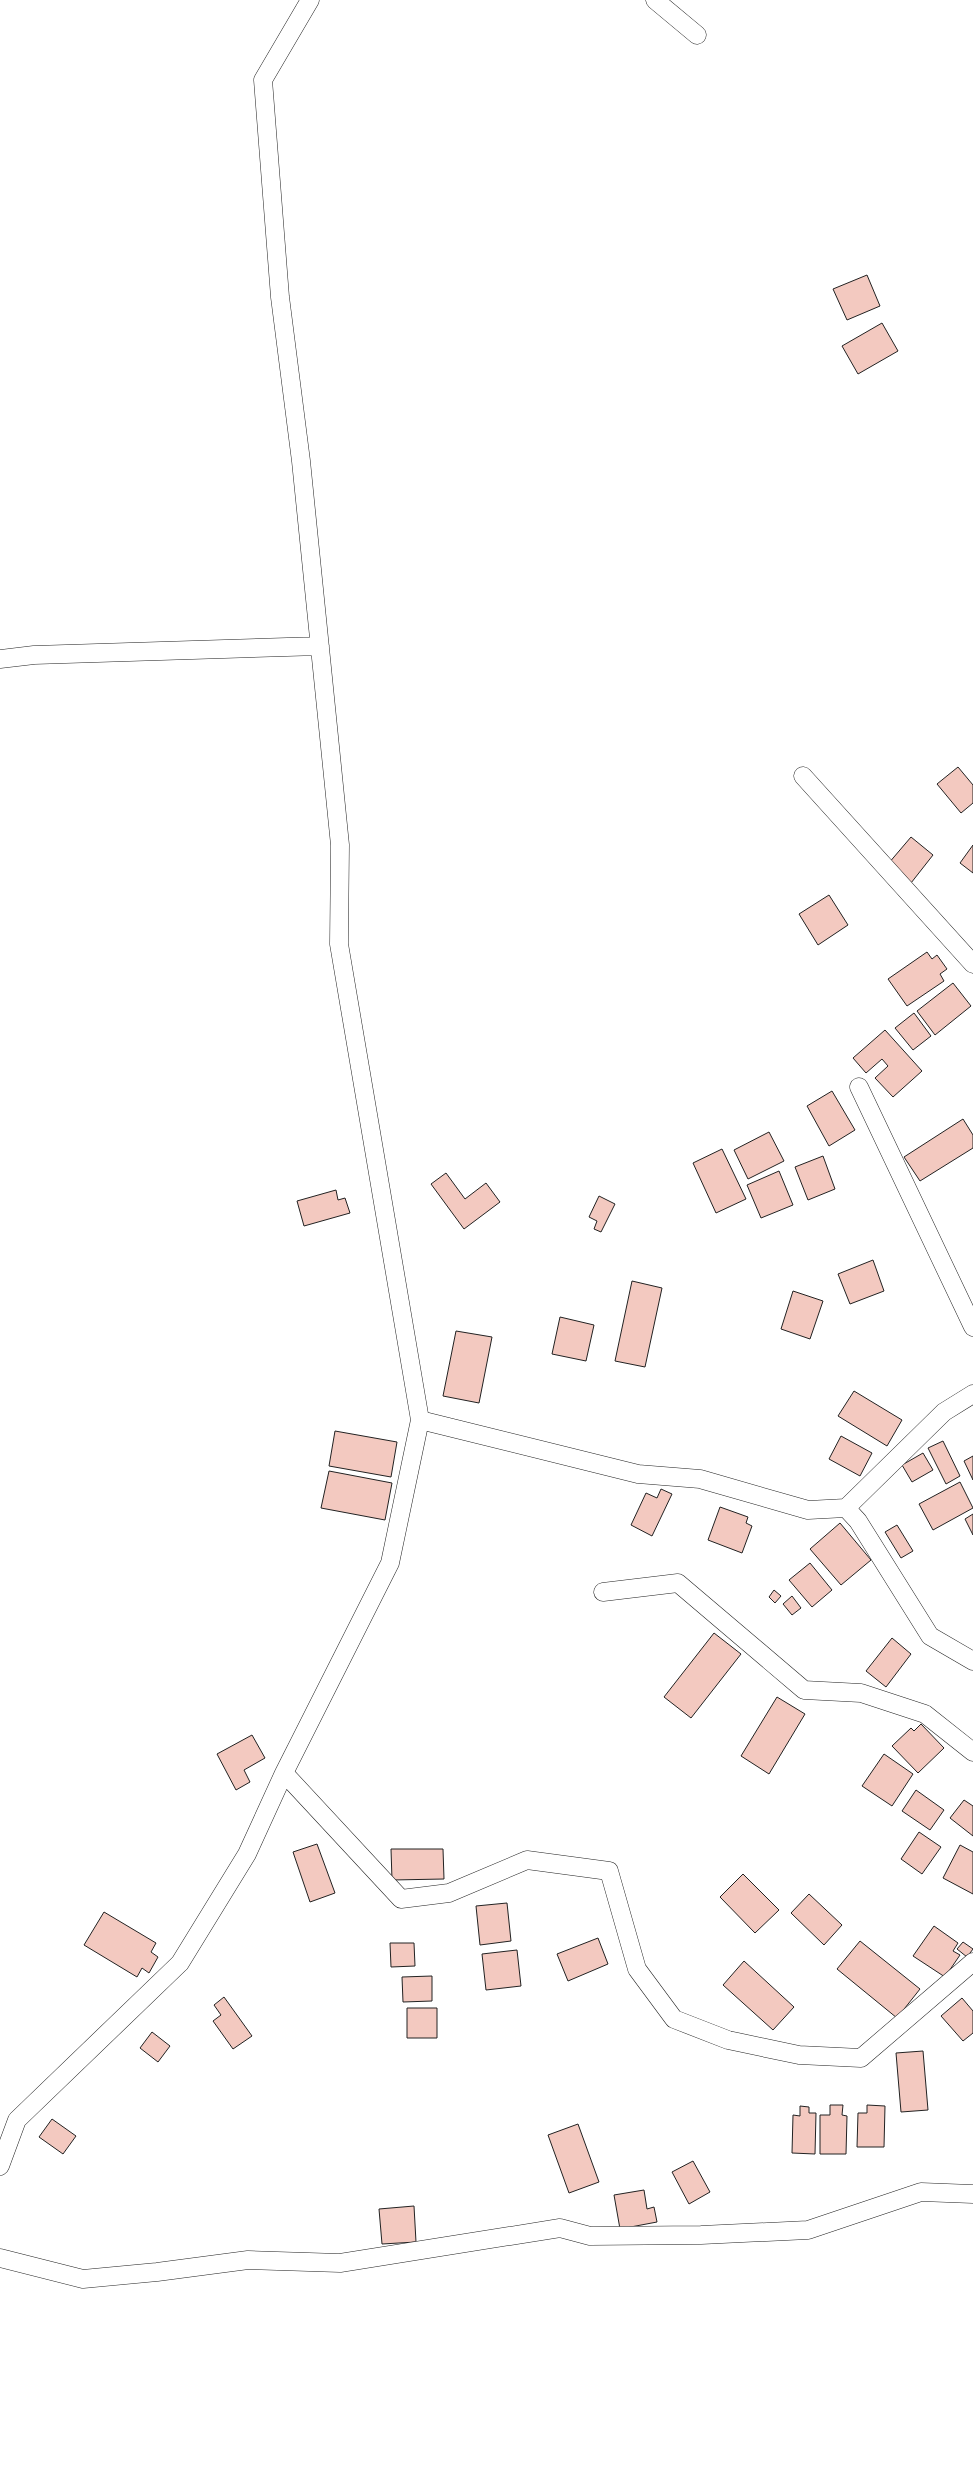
<svg xmlns="http://www.w3.org/2000/svg" width="973" height="2470" viewBox="0 0 973 2470" font-family="'Source Sans 3',sans-serif">
<style>
.building{fill:#f3c9c0;stroke:#222}
.lines{fill:none;stroke-linecap:round;stroke-linejoin:round}
.street-casing{stroke:#222;stroke-width:19}
.street{stroke:#fff;stroke-width:18}
</style>
<rect width="100%" height="100%" fill="#fff"/>
<path class="building" d="M867,275l13,31 -33,14 -14,-31z
M882,323l16,28 -40,23 -16,-28z
M958,767l15,18v18l-12,10 -24,-29z
M911,837l22,18 -22,28 -23,-19z
M973,845v28l-13,-10z
M829,895l19,30 -30,20 -19,-31z
M927,952l5,7 5,-4 10,14 -7,5 4,7 -37,25 -19,-27z
M953,983l18,23 -36,29 -18,-24z
M914,1013l17,23 -18,14 -18,-22z
M885,1030l37,41 -29,26 -18,-19 13,-12 -6,-7 -16,14 -13,-15z
M832,1091l23,39 -26,16 -22,-40z
M963,1119l10,16v13l-53,33 -16,-24z
M769,1132l15,29 -36,18 -14,-29z
M722,1149l24,50 -30,14 -23,-50z
M823,1156l12,33 -27,11 -13,-33z
M779,1171l14,34 -32,13 -14,-33z
M446,1173l19,26 21,-16 14,19 -36,27 -33,-45z
M336,1190l2,10 7,-2 5,15 -46,13 -7,-25z
M599,1196l16,8 -14,28 -7,-3 3,-8 -8,-4z
M873,1260l11,31 -34,13 -12,-30z
M632,1281l30,7 -17,79 -30,-6z
M793,1291l30,10 -13,38 -29,-10z
M560,1317l34,8 -8,36 -34,-7z
M456,1331l36,6 -13,66 -36,-7z
M854,1391l48,29 -15,26 -49,-30z
M335,1431l62,11 -6,35 -62,-11z
M841,1436l31,17 -12,23 -31,-17z
M943,1441l17,35 -14,8 -18,-36z
M923,1453l10,17 -21,12 -10,-17z
M973,1456v24l-9,-19z
M329,1471l63,12 -7,37 -64,-12z
M960,1482l13,26 -40,22 -14,-26z
M661,1489l11,5 -20,42 -21,-11 15,-32 11,5z
M720,1507l28,10 -2,6 6,3 -10,27 -34,-13z
M973,1514v21l-8,-16z
M840,1523l31,37 -30,25 -31,-36z
M897,1525l16,26 -12,7 -16,-26z
M810,1563l22,27 -20,17 -23,-27z
M774,1590l7,6 -6,7 -6,-6z
M792,1596l9,12 -9,7 -9,-11z
M714,1633l27,21 -50,64 -27,-21z
M892,1638l19,16 -25,33 -20,-16z
M777,1697l28,17 -36,60 -28,-18z
M921,1724l23,24 -26,25 -26,-27 19,-18 3,3z
M252,1735l13,23 -21,12 6,12 -14,8 -19,-36z
M884,1754l29,20 -21,32 -30,-20z
M916,1790l28,20 -14,20 -28,-19z
M964,1800l9,6v30l-23,-18z
M919,1832l22,15 -19,27 -21,-15z
M317,1844l18,49 -25,9 -17,-50z
M960,1845l13,7v42l-30,-16z
M391,1849h52l1,30 -52,1z
M743,1874l36,36 -24,23 -35,-36z
M809,1894l33,31 -18,20 -33,-32z
M507,1903l4,38 -31,4 -4,-39z
M104,1912l52,31 -5,9 7,5 -9,16 -7,-5 -5,9 -53,-32z
M934,1926l24,17 -5,8 7,4 -15,22 -32,-21z
M598,1938l10,26 -40,17 -11,-27z
M860,1941l60,48 -23,29 -60,-49z
M963,1942l10,7 -6,8 -10,-8z
M390,1943h24l1,23 -24,1z
M517,1950l4,36 -35,4 -4,-36z
M744,1961l50,46 -21,23 -50,-45z
M432,1976v25l-29,1 -1,-25z
M224,1997l28,39 -19,13 -20,-28 8,-6 -7,-10z
M962,1998l11,13v22l-10,8 -22,-25z
M407,2008h30v30h-30z
M152,2032l18,14 -12,16 -18,-14z
M923,2051l5,59 -27,2 -5,-59z
M830,2105h13l-1,10 5,1 -1,38h-26v-39h10z
M867,2105l18,1 -1,41h-27l1,-34h9z
M800,2106l9,1v6h7l-1,41 -23,-1 1,-38 7,1z
M52,2119l24,17 -13,18 -24,-17z
M578,2124l21,58 -30,11 -21,-58z
M693,2161l17,31 -21,12 -17,-32z
M644,2190l3,19 7,-2 3,15 -37,7 -6,-34z
M414,2206l2,36 -34,2 -3,-35z"/>
<g class="lines">
<defs>
<path id="street" d="M655,0l42,35
M0,659l34,-4 286,-9
M803,776l170,188
M859,1087l114,240
M420,1420l218,54 62,5 108,31 38,-2 12,13 72,115 43,25
M846,1508l98,-96 29,-18
M603,1592l75,-9 126,107 57,3 64,21 48,38
M284,1773l117,126 48,-6 78,-33 82,11 28,98 37,50 54,21 71,15 62,3 112,-96
M0,2166l17,-46 163,-157 67,-109 37,-81 106,-210 30,-143 -81,-476 1,-99 -39,-384 -21,-164 -17,-217 47,-80
M0,2258l83,21 74,-7 91,-12 92,3 220,-35 30,8 111,-1 107,-5 113,-38 52,2"/>
</defs>
<use href="#street" class="street-casing"/>
<use href="#street" class="street"/>
</g>
</svg>
